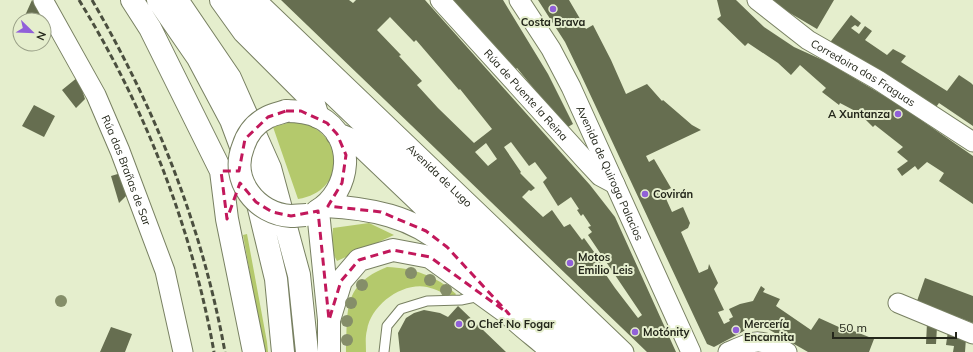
<svg xmlns="http://www.w3.org/2000/svg" width="973" height="352" viewBox="0 0 973 352" font-family="Mulish,sans-serif">
<style>
.green{fill:#b4c96c}
.building{fill:#666e50;fill-rule:evenodd}
.lines{fill:none;stroke-linecap:round;stroke-linejoin:round}
.lane-casing{stroke:#788062;stroke-width:11}
.street-casing{stroke:#788062;stroke-width:21}
.primary-casing{stroke:#788062;stroke-width:24}
.highway-casing{stroke:#788062;stroke-width:24}
.lane{stroke:#fff;stroke-width:9}
.street{stroke:#fff;stroke-width:19}
.primary{stroke:#fff;stroke-width:22}
.highway{stroke:#fff;stroke-width:22}
.rail{stroke:#4b4f3f;stroke-width:3;stroke-dasharray:6 3;stroke-linecap:butt}
.primary-bridge-casing{stroke:#788062;stroke-width:24;stroke-linecap:butt}
.primary-bridge{stroke:#fff;stroke-width:22}
.tree{fill:#858e69}
.marked{fill:none;stroke:#c2185b;stroke-width:3;stroke-dasharray:8 5;stroke-linejoin:round}
.poi-dot{fill:#9160d9;stroke:#e5eecd;stroke-width:1.5}
.labels{text-anchor:middle;stroke-width:4;stroke-linejoin:round;paint-order:stroke}
.poi-label{font-size:11px;font-weight:bold;fill:#24271b;stroke:#e5eecd;text-anchor:start}
.street-label{font-size:11px;fill:#24271b;stroke:#e5eecd}
</style>
<rect width="100%" height="100%" fill="#e5eecd"/>
<path class="green" d="M295,121c52,9 52,71 3,78l-25,-72z
M369,223l25,12 -57,26 -6,-11 2,-22z
M247,234l20,108 1,10h-4l-21,-117z
M387,267c26,1 50,9 69,27l-3,4c-8,-4 -17,-9 -26,-11 -25,-5 -56,18 -60,43 -2,7 -1,15 -1,22h-20c2,-42 -4,-67 41,-85z"/>
<path class="building" d="M32,0l19,31 -7,6v-17h-21z
M281,0h68l4,3 3,-3h69l165,185 25,32 61,135h-29zM390,17l24,25 2,-2 43,50 1,-1 32,40 -18,14 -36,-35 -21,-23 5,-4 -23,-25 2,-1 -24,-25zM511,142l18,24 6,-4 12,16 -4,4 15,24 13,-9 8,12 -2,1 4,6 2,-2 8,12 -3,1 4,5 -4,3 54,80 -4,3 -23,-30 -11,-16 3,-2 -23,-32 -2,2 -12,-16 -6,3 -12,-17 -9,7 -21,-20 7,-7 2,1 4,-3 -15,-15 1,-1 -17,-25zM486,143l11,16 -9,7 -13,-14z
M451,0h52l45,74 25,50 -7,4 -49,-60 -2,2z
M538,0h31l17,29 7,-4 18,35 15,34 21,-10 15,17 1,-1 29,25 9,5 -55,26 3,6 5,-3 17,29 -8,4 9,20 11,-5 7,16 -2,5 -7,4 18,41 9,-4 1,-5 9,19 -4,6 10,21 -6,2 6,12 6,-3 -1,-2 4,-2 -4,-8 11,-5 13,-3 8,-15 4,3 -2,3 17,7 -4,7 35,24 8,-12 22,10v-2l33,13 -5,13h-61l-40,-23 -21,-4 -3,6 -30,16 -7,-3 -126,-269 -16,-33z
M717,0h19l28,27 30,20 33,15 71,42 75,52v48l-34,-23 5,-8 -17,-11 -9,8 -3,-4 -13,10 -5,-7 11,-8 -11,-9 6,-5 -28,-22 -2,2 -14,-14 -19,-10 -1,2 -17,-13 4,-4 -26,-23 -9,10 -13,-12 -30,-20 -3,3 -28,-27 4,-3z
M771,0h63l-17,29 -39,-23z
M851,15l10,8 -3,4 -3,-2 -4,3 8,6 6,-8 7,5 -7,9 22,15 6,-6 13,7 -5,6 46,29 12,-16 12,8 2,2v41l-34,-23 -5,7 -106,-65z
M27,44h10l-6,6z
M78,77l7,22 -9,9 -14,-18z
M34,105l21,11 -11,21 -22,-11z
M121,173l8,20 -10,10 -8,-27z
M925,278l48,18v27l-56,-22z
M458,306l48,46h-106l-2,-19 8,-15 8,-5 10,-3 16,3 8,4z
M927,323l10,4 -1,17h-10z
M111,327l21,7 -7,18h-25z
M948,331l18,7 -1,14h-12l1,-6 -8,-1z"/>
<g class="lines">
<defs>
<path id="lane" d="M384,352l3,-26 14,-17 26,-8 34,-1 19,-4"/>
<g id="street">
<path id="s1" d="M43,0l53,95 24,56 45,120 18,81"/>
<path id="s2" d="M256,0l368,352"/>
<path id="s3" d="M440,0l146,161 14,15 15,8"/>
<path id="s4" d="M519,0l32,49 20,38 120,265"/>
<path id="s5" d="M757,0l51,40 70,40 95,62"/>
<path d="M898,303l75,31"/>
<path d="M728,352c30,-13 29,-14 59,0"/>
</g>
<path id="primary" d="M286,111c11,0 22,1 33,6 38,20 32,74 -2,94
M337,134l20,8 196,187 29,23
M325,206c44,2 88,10 122,41 23,20 40,46 62,67 14,14 30,25 44,38"/>
<path id="highway" d="M132,0l18,28 71,143 6,48 27,133
M158,0l40,58 33,62 19,51 26,108 7,73
M177,0l53,78 40,90 29,107 8,77
M221,0l23,32 69,69 5,16
M235,0l367,352
M318,211l11,109v32
M329,320l12,-39 18,-21 34,-10 37,7 79,57"/>
</defs>
<use href="#lane" class="lane-casing"/>
<use href="#street" class="street-casing"/>
<use href="#primary" class="primary-casing"/>
<use href="#highway" class="highway-casing"/>
<use href="#lane" class="lane"/>
<use href="#street" class="street"/>
<use href="#primary" class="primary"/>
<use href="#highway" class="highway"/>
<path class="rail" d="M79,0c66,107 113,228 135,352
M92,0c64,110 110,226 133,352"/>
<defs>
<path id="primary-bridge" d="M286,111c-6,2 -12,3 -18,6 -12,6 -21,17 -25,30 -13,33 13,67 48,69 5,0 10,-1 15,-1"/>
</defs>
<use href="#primary-bridge" class="primary-bridge-casing"/>
<use href="#primary-bridge" class="primary-bridge"/>
</g>
<g class="tree">
<circle cx="411" cy="273" r="6"/>
<circle cx="430" cy="280" r="6"/>
<circle cx="362" cy="285" r="6"/>
<circle cx="446" cy="290" r="6"/>
<circle cx="61" cy="301" r="6"/>
<circle cx="351" cy="303" r="6"/>
<circle cx="347" cy="321" r="6"/>
<circle cx="347" cy="340" r="6"/>
</g>
<path class="marked" d="M286,111h15l26,12 10,11 9,21 -4,28 -14,23 53,6 45,19 21,16 62,67 -79,-57 -37,-7 -34,10 -18,21 -12,39 -11,-109 -27,5 -19,-4 -16,-10 -16,-19 -13,36 -6,-48h18l6,-32 23,-22z"/>
<g class="poi-dot">
<circle cx="553" cy="9" r="4"/>
<circle cx="898" cy="114" r="4"/>
<circle cx="645" cy="194" r="4"/>
<circle cx="570" cy="263" r="4"/>
<circle cx="459" cy="324" r="4"/>
<circle cx="736" cy="330" r="4"/>
<circle cx="635" cy="332" r="4"/>
</g>
<g class="labels">
<g class="poi-label">
<text x="553" y="26" text-anchor="middle">Costa Brava</text>
<text x="890" y="118" text-anchor="end">A Xuntanza</text>
<text x="653" y="198">Covirán</text>
<text x="578" y="261">Motos<tspan x="578" dy="13">Emilio Leis</tspan></text>
<text x="467" y="328">O Chef No Fogar</text>
<text x="744" y="328">Mercería<tspan x="744" dy="13">Encarnita</tspan></text>
<text x="643" y="336">Motónity</text>
</g>
<g class="street-label">
<text dy="4" stroke="none"><textPath href="#s5" startOffset="129">Corredoira das Fraguas</textPath></text>
<text dy="4" stroke="none"><textPath href="#s3" startOffset="128">Rúa de Puente la Reina</textPath></text>
<text dy="4" stroke="none"><textPath href="#s1" startOffset="190">Rúa das Brañas de Sar</textPath></text>
<text dy="4" stroke="none"><textPath href="#s4" startOffset="196">Avenida de Quiroga Palacios</textPath></text>
<text dy="4" stroke="none"><textPath href="#s2" startOffset="254">Avenida de Lugo</textPath></text>
</g>
</g>
<g transform="translate(32 32) rotate(113)"><circle r="19" fill="#e5eecd" stroke="#989e86"/>
<path d="M0-3L7 15L0 10L-7 15Z" fill="#9160d9"/>
<text y="-6" font-size="11" font-weight="bold" text-anchor="middle" fill="#24271b">N</text>
</g>
<path d="M833 332v6h123v-6" fill="none" stroke="#24271b" stroke-width="2"/>
<text x="839" y="332" font-size="12" fill="#24271b" stroke="#e5eecd" stroke-width="3" paint-order="stroke">50 m</text>
</svg>
